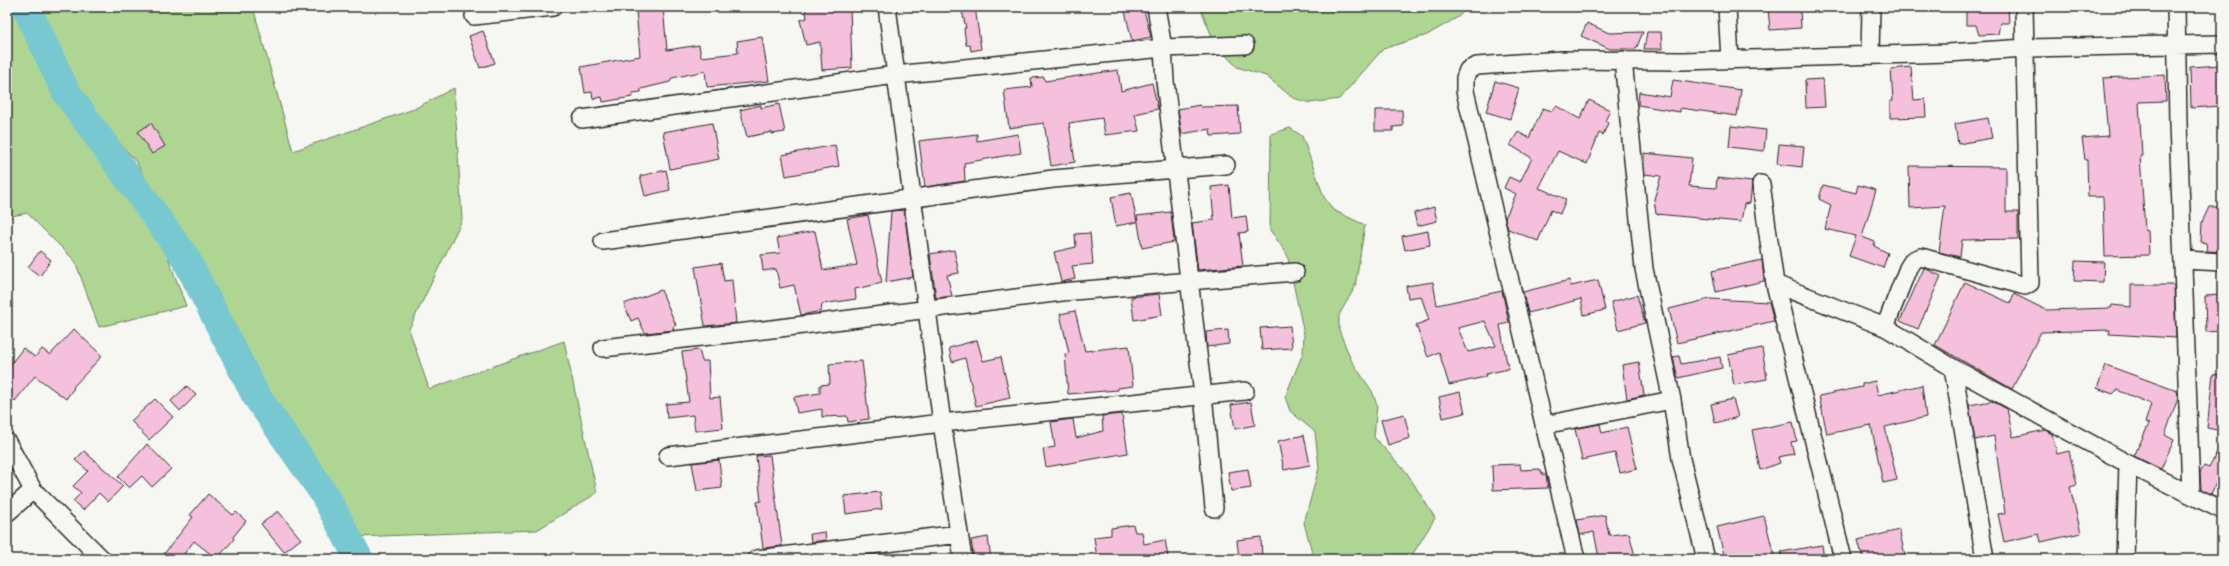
<svg xmlns="http://www.w3.org/2000/svg" width="2229" height="566" viewBox="0 0 2229 566" font-family="Kalam,sans-serif">
<style>
.green{fill:#aed692;stroke:#6c805e}
.lines{fill:none;stroke-linecap:round;stroke-linejoin:round}
.river{stroke:#78c8d2;stroke-width:29}
.building{fill:#f5c0dc;stroke:#2b2b2b;fill-rule:evenodd}
.minor-casing{stroke:#2b2b2b;stroke-width:20}
.minor{stroke:#f6f6f2;stroke-width:17}
</style>
<rect width="100%" height="100%" fill="#f6f6f2"/>
<filter id="ink" filterUnits="userSpaceOnUse"><feTurbulence type="fractalNoise" baseFrequency=".025" numOctaves="2"/><feDisplacementMap in="SourceGraphic" scale="8" xChannelSelector="R" yChannelSelector="G"/><feConvolveMatrix kernelMatrix="1 2 1 2 8 2 1 2 1" color-interpolation-filters="sRGB"/></filter>
<g filter="url(#ink)">
<path class="green" d="M7,7h11l26,58 118,176 24,65 -87,21 -24,-66 -48,-48 -20,4z
M32,7h221l40,144 121,-42 40,-21 8,132 -53,109 20,60 135,-48 33,152 -60,37 -182,7 -37,-64 -13,-10 -92,-165 -17,-43 -37,-45 -22,-47 -59,-68 -27,-46z
M1200,7h268l-10,10 -31,18 -44,14 -44,50 -29,4 -17,-5 -27,-22 -29,-9 -22,-23z
M1290,128l12,8 22,61 9,13 32,15 -10,62 -16,28v15l12,30 21,31 5,14 -3,32 33,36 28,45 -24,39 -16,2h-81l-10,-36 15,-55 -4,-36 -25,-21 -5,-14 18,-44 1,-19 -17,-80 -17,-24 1,-96z"/>
<g class="lines">
<path class="river" d="M26,7l40,85 119,165 70,137 68,98 36,67"/>
</g>
<path class="building" d="M663,7l4,43 32,-5 2,12 37,-4 -1,-12 25,-4 7,44 -62,6 -2,-16 -33,7 -2,4 -29,7v3l-8,1 -1,4 -29,5 -1,-5 -9,2 -1,-7 -7,1 -4,-26 59,-11 -4,-46z
M805,7h45l2,61 -30,2 -2,-28 -14,3 -6,-25 7,-2z
M961,7h14l6,42 -10,2 -1,-6h-4l-2,-17h2z
M1124,7h19l8,30 -19,4z
M1768,7h32l1,21 -31,2z
M1966,7h42l1,16h-9l-2,11 -19,1 -3,-10h-10z
M1587,23l22,10 34,-1 -7,17h-26l-29,-13z
M483,31l12,32 -15,5 -11,-32z
M1647,32h14l1,17h-18z
M2221,65l1,41 -31,2 -1,-41z
M1911,67l3,33 11,-1 1,18 -36,1v-17h3l-2,-32z
M1118,70l3,21 31,-8 6,26 -23,5 4,17 -34,4 -3,-17 -33,5 6,39 -24,4 -7,-43 -35,5 -5,-38 28,-3 -1,-9 13,-1 1,4z
M2165,75l1,26 -27,1 3,54h-2l5,74 3,1 1,24 -44,1 -2,-59h-15l-1,-37h-2l-3,-22 26,-2 -5,-58z
M1823,79l2,28 -19,1 -1,-28z
M1673,80l68,10 -4,26 -57,-8v4l-42,-7 1,-13 31,5z
M1495,81l24,7 -9,31 -24,-7z
M1589,100l21,10 -5,11 3,2 -5,12 -4,-2 -12,31 -29,-13 -19,37 27,11 -6,15 -9,-4 -13,31 -30,-12 -3,-11 11,-24 -12,-6 5,-11 11,5 12,-24 -22,-13 8,-13 11,6 14,-30 9,3 4,-5 24,13z
M779,104l6,28 -13,2v-2l-25,5 -7,-27 21,-5v3z
M1200,105l1,2 37,-1 2,28 -29,2 -1,-7 -28,5 -4,-25z
M1375,110h27l1,16 -10,1v4h-18z
M1988,118l4,20 -34,6 -3,-20z
M151,123l14,23 -13,8 -14,-22z
M712,123l7,36 -49,10 -7,-37z
M1731,126l35,4 -2,21 -35,-4z
M977,134v7l41,-7 3,19 -57,10 1,18 -40,6 -6,-46z
M1779,144l25,2 -2,21 -25,-3z
M835,145l4,21 -53,10 -4,-21z
M1644,153l48,5 -3,28 27,2 1,-10 35,4 -2,21 -6,1 -3,18 -85,-8 -2,-15 7,-23 -17,-2z
M1909,166l97,1v45h12v27l-56,1 -2,17 -21,-5 6,-46 -35,2z
M666,170l4,20 -25,6 -5,-20z
M1229,185l3,33 14,-2 2,16 -9,1 4,33 -45,4 -6,-47 22,-3 -3,-33z
M1823,185l33,8 2,-8 18,5 -14,47 13,5 -1,4 14,7 -5,15 -34,-12 7,-20 -31,-7 6,-24 -12,-6z
M1131,193l6,29 -21,4 -5,-29z
M1434,207l3,14 -20,5 -3,-13z
M2209,207h13v45l-15,-1 -1,-8 -5,-1 1,-20z
M904,210l9,67 -27,5 5,-71z
M1171,212l3,30 -32,6 -5,-32z
M868,215l14,68 -27,6 1,10 -34,5 -1,7 -20,4 -7,-30 -14,3 -4,-19 -13,2 -2,-16 19,-2 -3,-15 38,-7 8,39 34,-5 -10,-46z
M1428,231l2,14 -25,5 -3,-14z
M1090,233l3,31 -21,2 3,13 -14,3 -7,-30 22,-5 -1,-13z
M954,250l5,23 -12,2 5,21 -16,2 -6,-44z
M40,251l11,9 -11,16 -12,-9z
M1762,260l2,21 -48,11 -4,-21z
M2075,261l29,1 -1,20 -29,-1z
M721,263l3,18 8,-1 4,43 -31,3 -10,-59z
M1924,268l17,8 -23,53 -18,-8z
M1570,280l1,6 27,-6 7,30 -21,5 -3,-16 -53,14 -5,-21z
M1433,282l4,23 65,-14 7,32 -9,2 8,44 -22,5 -1,3 -36,8 -10,-33 -11,5 -12,-32 13,-5 -8,-24 -13,2 -2,-12zM1485,321l11,25 -28,6 -10,-24z
M1965,282l45,21 4,-9 32,16 65,-2 1,-3 19,2v-22h43l2,53 -67,-4 1,-4 -69,2 -29,57 -77,-44z
M661,290l15,35 -3,2 1,3 -29,3 -7,-15 -7,3 -7,-17z
M1159,294l3,21 -28,5 -3,-23z
M1637,295l8,28 -27,7 -7,-28z
M2222,295v36l-16,1 -1,-36z
M1710,299l59,3 5,19 -97,22 -8,-34z
M1075,311l10,40 44,-5 4,40 -15,2v2l-50,4 -3,-40 4,-1 -9,-39z
M1290,326l2,22 -30,2 -2,-22z
M74,329l28,27 -29,31 1,1 -8,11 -31,-23 -20,25 -8,-7v-25l16,-21 12,9 7,-8 8,6z
M1228,330l1,14 -22,3 -1,-15z
M977,340l6,21 18,-4 9,41 -34,8 -11,-48 -13,4 -3,-14z
M1762,348l5,31 -33,6 -6,-30z
M699,350l3,11h6l2,37 10,-1 3,31 -28,3 -2,-16 -26,3 -1,-14 23,-2 -7,-50z
M1679,356l2,8 39,-7 2,11 -44,10 -5,-21z
M862,361l7,58 -21,3 -1,-6 -25,1v-8l-25,4 -3,-16 26,-4v-8l10,-1 -1,-20z
M1639,362l5,33 -17,4 -5,-34z
M2106,365l71,26 1,7 -13,37 9,5 -13,29 -27,-13 15,-32 -4,-1 6,-19 -34,-14 -4,4 -16,-6z
M2213,374l9,1v56l-15,-3z
M1875,381l3,14 44,-10 4,32 -41,10 12,53 -14,3 -12,-58 -44,9 -8,-38 43,-9v-3z
M187,386l9,9 -16,16 -9,-10z
M1460,392l5,21 -22,5 -4,-21z
M155,399l18,18 -24,23 -18,-19z
M1733,399l5,18 -23,6 -4,-19z
M1992,401l15,8 6,28 32,-7 7,4 5,20 12,-3 8,34 -7,2 11,46 -40,9 -2,-8 -35,8 -6,-28 7,-1 -11,-77 -19,4 -6,-35z
M1251,402l4,23 -20,4 -4,-24z
M1122,414l6,39 -82,14 -3,-18 12,-2 -4,-25 22,-3 3,19 27,-7 -1,-15z
M1404,414l6,24 -22,7 -7,-25z
M1793,422l4,19 -6,1 3,12 -16,3 2,6 -20,7 -8,-40z
M1600,424l2,9 25,-6 10,42 -17,4 -5,-20 -33,7 -7,-31z
M1304,435l6,30 -26,5 -6,-29z
M2222,443v27l-11,24 -10,-5 -1,-16 4,-7 5,2z
M147,444l24,25 -19,18 -10,-11 -13,12 -11,-11z
M84,451l39,35 -15,16 -9,-9 -16,17 -10,-9 8,-8 -8,-7 15,-15 -13,-11z
M770,455l12,91 -19,2 -6,-46 4,-1 -5,-45z
M719,460l3,28 -25,3 -5,-28z
M1520,464l1,6 19,-1 3,6h3l2,13 -55,2 -1,-25z
M1248,469l3,19 -20,3 -3,-19z
M880,492l2,17 -36,5 -2,-18z
M208,494l25,21 3,-3 10,9 -13,16 1,2 -17,20 -23,-18 -14,18h-20l33,-42 -3,-2z
M278,511l23,28 -17,13 -23,-28z
M1605,515l4,20 20,-2 6,23 -13,3h-4l-2,-3 -17,2 -5,-26 -14,3 -3,-15z
M1764,516l11,43h-50l-8,-32z
M1133,525l2,7h7l2,12 21,-4 3,17 -12,2h-59l-3,-22 17,-2v-7z
M1899,530l7,29h-43l-5,-19z
M825,532l1,8 -15,2 -1,-8z
M988,537l3,22h-17l-3,-19z
M1261,537l1,22h-23l-2,-19z
M1822,545l2,14h-42l-1,-7z"/>
<g class="lines">
<defs>
<path id="minor" d="M887,7l55,416 21,136
M1156,7l7,41 2,33 38,314 11,113
M1727,7l3,53
M2176,7l2,116 13,370
M474,16l79,-9
M1870,54l1,-47
M1623,60l21,209 28,131 9,59 25,100
M582,119l313,-44 268,-27 82,-3
M1761,184l14,100 68,275
M603,241l450,-62 173,-14
M2184,260l38,2
M1775,284l110,43 68,41 175,96 94,46
M1885,327l23,-59 5,-8 8,-3 97,27 7,2 5,-3 -6,-276
M603,348l169,-19 290,-37 233,-20
M1953,368l32,191
M1544,425l128,-25
M7,442l26,48
M668,456l274,-33 303,-32
M7,513l26,-23 69,69
M757,559l202,-25
M1576,559l-111,-468v-13l3,-8 9,-4 84,-6 121,1 266,-8 78,-5 196,-4
M2125,559l3,-95"/>
</defs>
<use href="#minor" class="minor-casing"/>
<use href="#minor" class="minor"/>
</g>
</g>
<rect width="2229" height="566" fill="none" stroke="#f6f6f2" stroke-width="24"/>
<rect x="12" y="12" width="2205" height="542" fill="none" stroke="#2b2b2b" stroke-width="1.5" filter="url(#ink)"/>
</svg>
